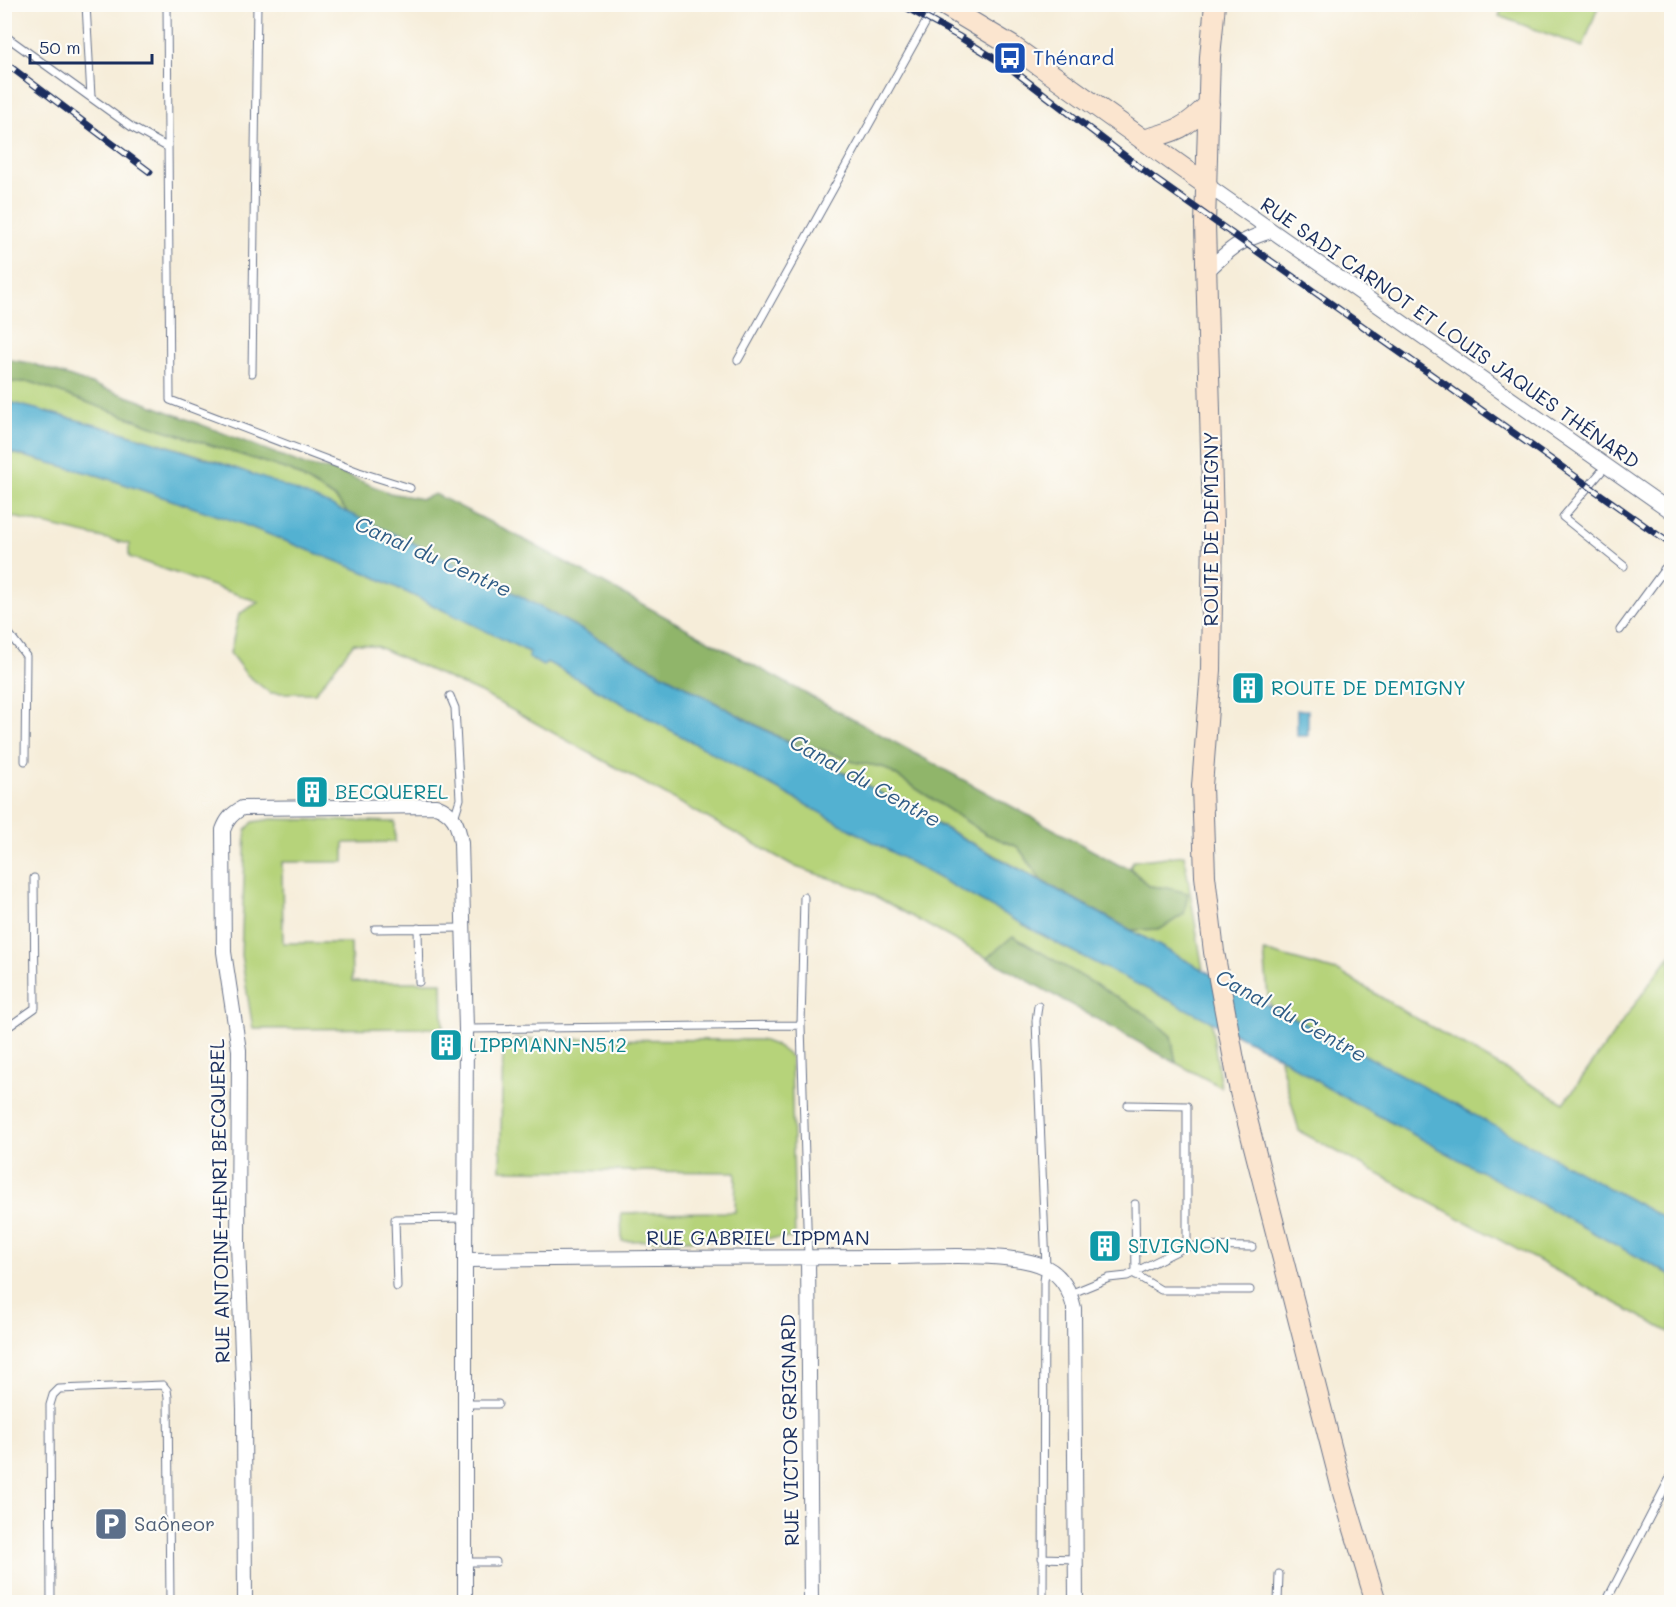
<svg xmlns="http://www.w3.org/2000/svg" width="1676" height="1607" viewBox="0 0 1676 1607" font-family="Mali,sans-serif">
<style>
.green{fill:#b6d37a;stroke:#68816c;stroke-width:1.5}
.forest{fill:#90b56a;stroke:#567264;stroke-width:1.5}
.water{fill:#53b1d1;stroke:#377098;stroke-width:1.5}
.lines{fill:none;stroke-linecap:round;stroke-linejoin:round}
.lane-casing{stroke:#687289;stroke-width:9}
.street-casing{stroke:#687289;stroke-width:16}
.secondary-casing{stroke:#687289;stroke-width:22}
.lane{stroke:#fff;stroke-width:7}
.street{stroke:#fff;stroke-width:14}
.secondary{stroke:#fbe5cf;stroke-width:20}
.rail-casing{stroke:#1b2f5e;stroke-width:7}
.rail{stroke:#fdfcf7;stroke-width:4.5;stroke-dasharray:14;stroke-linecap:butt}
.labels{text-anchor:middle;stroke-width:4.5;stroke-linejoin:round;paint-order:stroke}
.transit-label{font-size:20px;fill:#164399;stroke:#fdfcf7;text-anchor:start}
.street-label{font-size:20px;fill:#1b2f5e;stroke:#fdfcf7}
.culture-label{font-size:20px;fill:#0d838f;stroke:#fdfcf7;text-anchor:start}
.service-label{font-size:20px;fill:#4e5e75;stroke:#fdfcf7;text-anchor:start}
.water-label{font-size:21px;font-style:italic;fill:#2f5c86;stroke:#fdfcf7}
</style>
<rect width="100%" height="100%" fill="#fdfcf7"/>
<filter id="ink" filterUnits="userSpaceOnUse"><feTurbulence type="fractalNoise" baseFrequency=".0167" numOctaves="2"/><feDisplacementMap in="SourceGraphic" scale="12" xChannelSelector="R" yChannelSelector="G"/><feConvolveMatrix kernelMatrix="1 2 1 2 8 2 1 2 1" color-interpolation-filters="sRGB"/></filter>
<filter id="wash" filterUnits="userSpaceOnUse"><feTurbulence type="fractalNoise" baseFrequency=".008" numOctaves="4" result="noise"/><feDisplacementMap in="SourceGraphic" scale="24" xChannelSelector="R" yChannelSelector="G"/><feGaussianBlur stdDeviation="1.35" result="paint"/><feColorMatrix in="noise" values="0 0 0 0 0 0 0 0 0 0 0 0 0 0 0 0 0 1.4 0 .05"/><feComposite in="paint" operator="in"/></filter>
<g filter="url(#wash)">
<rect width="100%" height="100%" fill="#f6edd9"/>
<path class="green" d="M1591,4l7,3 -15,40 -84,-31 4,-11z
M4,382h27l124,45 136,44 44,27 15,17c-50,-22 -100,-43 -152,-60 -64,-21 -129,-37 -193,-54z
M4,451l96,25 140,47 129,51 160,78 533,294 149,75 10,66 -45,-24 -5,-27 -158,-99 -26,21 -125,-69 -66,-22 -313,-173 -107,-48 -22,-3 -39,50h-45l-24,-19 -16,-21 9,-39 20,-12 -130,-45v-13l-124,-29z
M781,738l39,11 34,13 29,5 103,67 32,13 24,34z
M272,819l123,3v20l-51,1v19h-62l1,81h68l1,39h90l1,46 -190,1 -12,-74 5,-125 7,-8z
M1184,855l19,115 -72,-40 30,-1 7,-41 -19,-2 -19,-18 3,-7z
M1264,951l76,21 60,37 164,94 107,-149v268l-345,-188 -55,-27 -3,-11z
M516,1039l245,1 16,6 14,11 4,181 -173,3 -1,-28 114,-1 1,-40 -236,-2 3,-121z
M1279,1056l47,31 345,188v58l-372,-202z"/>
<path class="forest" d="M4,359l26,4 108,37 167,65 31,6 54,22 32,6 13,-5 90,46 594,325 11,3 19,18 19,2 20,5 -4,21 -23,15 -30,1 -89,-49 -24,-34 -32,-13 -103,-67 -29,-5 -34,-13 -39,-11 -265,-144 -110,-54 -56,-25 -15,-17 -44,-27 -136,-44 -124,-45h-26z
M1013,936l133,78 25,22 5,27 -189,-105z"/>
<path class="water" d="M4,401c95,24 189,50 280,85 79,31 156,70 232,108l755,413 55,27 345,188v53l-345,-188 -47,-31 -217,-110 -515,-284 -4,4 -14,-8v-6l-160,-78 -129,-51 -140,-47 -95,-25z
M1297,710h11v26h-11z"/>
</g>
<g filter="url(#ink)">
<g class="lines">
<defs>
<path id="lane" d="M86,4l5,93
M167,4l3,396 189,72 51,16
M4,35l129,93 34,19
M738,360l198,-356
M252,373l5,-369
M1606,466l-43,51 61,49
M1664,569l8,6
M4,627l22,29 -1,105
M1620,630l52,-71
M450,696l5,12 5,91 -6,19
M418,928l1,54
M375,929l88,-1
M1038,1006l-2,15 10,246 -2,14 -1,321
M4,1025h7l24,-17 -1,-130
M801,1025l7,232
M466,1029l335,-4 3,-128
M1135,1204l1,71
M1187,1246l65,1
M1133,1273l28,17h89
M397,1287l-2,-68 71,-1
M1070,1294l39,-16 18,-2 60,-30v-140l-59,-1
M465,1404h33
M1042,1558l33,1
M465,1562h31
M51,1602l-1,-197 3,-10 6,-6 104,-4 4,5 1,7 2,205
M1278,1602l1,-28
M1609,1602v-6l63,-122"/>
<path id="street" d="M1207,185l465,327
M1206,272c25,-24 32,-31 65,-41
M808,1257l3,345
M245,1602l-1,-193 -6,-166 1,-193 -15,-98 -1,-122c4,-11 9,-16 19,-22l194,-2c18,7 22,18 25,37l5,186 -1,231
M465,1602v-342c143,-2 285,-3 428,-3 37,0 123,-6 154,11 15,8 23,23 27,40l2,294"/>
<path id="secondary" d="M942,4l70,42 195,139
M1215,4l-5,53 -5,167 8,300 -2,146 -9,116 3,90 9,76 26,140 103,401 33,109
M1143,140c33,-9 42,-11 66,-36"/>
</defs>
<use href="#lane" class="lane-casing"/>
<use href="#street" class="street-casing"/>
<use href="#secondary" class="secondary-casing"/>
<use href="#lane" class="lane"/>
<use href="#street" class="street"/>
<use href="#secondary" class="secondary"/>
<defs>
<path id="rail" d="M900,4l58,32 52,32 145,111 517,366
M4,62l146,110"/>
</defs>
<use href="#rail" class="rail-casing"/>
<use href="#rail" class="rail"/>
</g>
</g>
<defs>
<symbol id="bus-square" viewBox="-11 -11 22 22"><rect x="-9" y="-9" width="18" height="18" rx="4" fill="#1a4fb4" stroke="#fdfcf7"/><path d="M-5-6H5V4H4V6H2V4H-2V6H-4V4H-5ZM-3.5-4V0h7V-4ZM-3.5 1.2v1.5H-2V1.2ZM2 1.2v1.5H3.5V1.2Z" fill="#fff"/></symbol>
<symbol id="building-square" viewBox="-11 -11 22 22"><rect x="-9" y="-9" width="18" height="18" rx="4" fill="#0f9aa8" stroke="#fdfcf7"/><path d="M-4-6H4V6H1V3H-1V6H-4ZM-2.5-4.3h1.7v1.8h-1.7ZM.8-4.3h1.7v1.8H.8ZM-2.5-1h1.7V.8h-1.7ZM.8-1h1.7V.8H.8Z" fill="#fff"/></symbol>
<symbol id="parking-square" viewBox="-11 -11 22 22"><rect x="-9" y="-9" width="18" height="18" rx="4" fill="#5c6f8a" stroke="#fdfcf7"/><path d="M-3.5-5.5H1a3.5 3.5 0 0 1 0 7H-1V5.5H-3.5ZM-1-3.4V-.6H.8a1.4 1.4 0 0 0 0-2.8Z" fill="#fff"/></symbol>
</defs>
<g fill-rule="evenodd">
<use href="#bus-square" x="991" y="39" width="38" height="38"/>
<use href="#building-square" x="1229" y="669" width="38" height="38"/>
<use href="#building-square" x="293" y="773" width="38" height="38"/>
<use href="#building-square" x="427" y="1026" width="38" height="38"/>
<use href="#building-square" x="1086" y="1227" width="38" height="38"/>
<use href="#parking-square" x="92" y="1505" width="38" height="38"/>
</g>
<g class="labels">
<g class="transit-label">
<text x="1033" y="65">Thénard</text>
</g>
<g class="street-label">
<text transform="translate(1450 333) rotate(35)" y="7">RUE SADI CARNOT ET LOUIS JAQUES THÉNARD</text>
<text transform="translate(1211 529) rotate(-90)" y="7">ROUTE DE DEMIGNY</text>
<text transform="translate(220 1201) rotate(-91)" y="7">RUE ANTOINE-HENRI BECQUEREL</text>
<text x="758" y="1245">RUE GABRIEL LIPPMAN</text>
<text transform="translate(790 1430) rotate(-91)" y="7">RUE VICTOR GRIGNARD</text>
</g>
<g class="culture-label">
<text x="1271" y="695">ROUTE DE DEMIGNY</text>
<text x="335" y="799">BECQUEREL</text>
<text x="469" y="1052">LIPPMANN-N512</text>
<text x="1128" y="1253">SIVIGNON</text>
</g>
<g class="service-label">
<text x="134" y="1531">Saôneor</text>
</g>
<g class="water-label">
<text transform="translate(433 557) rotate(24)" y="7">Canal du Centre</text>
<text transform="translate(865 781) rotate(29)" y="7">Canal du Centre</text>
<text transform="translate(1291 1016) rotate(29)" y="7">Canal du Centre</text>
</g>
</g>
<rect width="1676" height="1607" fill="none" stroke="#fdfcf7" stroke-width="24"/>
<path d="M30 54v9h122v-9" fill="none" stroke="#1b2f5e" stroke-width="3"/>
<text x="39" y="54" font-size="18" fill="#1b2f5e" stroke="#fdfcf7" stroke-width="4.5" paint-order="stroke">50 m</text>
</svg>
